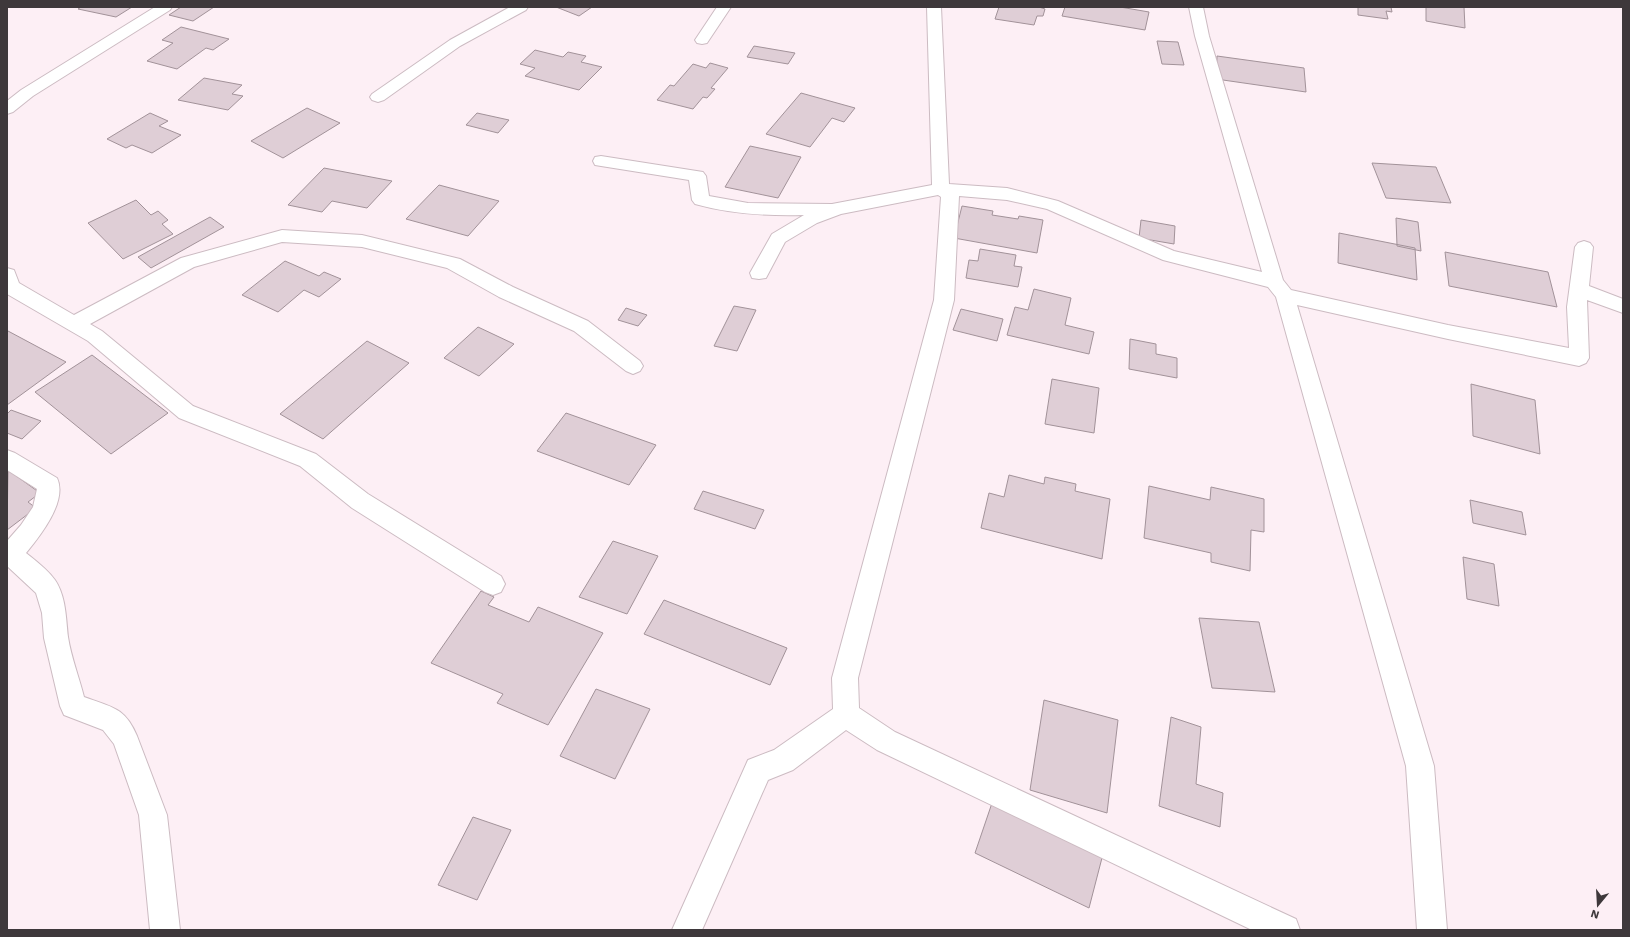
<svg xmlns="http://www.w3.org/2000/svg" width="1630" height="937" viewBox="0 0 1630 937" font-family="'Work Sans',sans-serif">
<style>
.building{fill:#dfced6;stroke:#a29299}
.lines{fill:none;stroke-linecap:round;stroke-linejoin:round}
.minor-casing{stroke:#ccbbc2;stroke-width:2}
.minor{fill:#fff;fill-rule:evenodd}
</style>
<rect width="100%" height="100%" fill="#fdeff5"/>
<path class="building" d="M81,7h51l-16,10 -38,-8z
M181,7h33l-21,14 -24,-6z
M556,7h36l-13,9z
M999,7h40l6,2 -2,7h-6l-3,9 -39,-6z
M1065,7h55l29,5 -4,18 -83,-14z
M1358,7h33l1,5 -6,-1 2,8 -30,-4z
M1426,7h38l1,21 -39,-7z
M181,27l48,12 -16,11 -7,-2 -29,21 -30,-8 26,-18 -11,-3z
M1157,41l21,1 6,23 -22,-1z
M754,46l41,7 -7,11 -41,-7z
M535,50l28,7 5,-5 18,4 -5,6 21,5 -23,23 -54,-14 10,-8 -15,-4z
M1217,56l87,12 2,24 -90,-13z
M710,63l18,5 -17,20 4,1 -8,9 -4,-1 -10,12 -36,-9 13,-15 4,1 19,-22 13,4z
M204,78l38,7 -10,9 11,2 -15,14 -50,-10z
M801,93l54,15 -11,14 -12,-4 -22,29 -44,-13z
M307,108l33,15 -57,35 -32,-17z
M150,113l18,8 -9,5 22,9 -29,18 -20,-8 -6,3 -19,-9z
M477,113l32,7 -11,13 -32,-8z
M750,146l51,11 -23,41 -53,-11z
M1372,163l64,4 15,36 -65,-5z
M324,168l68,13 -25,27 -35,-7 -10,11 -34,-7z
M439,185l60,16 -31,35 -62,-17z
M136,200l15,15 7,-4 10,9 -6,4 11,10 -50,25 -35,-36z
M962,206l31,5 -1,4 26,4 1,-3 24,4 -6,33 -83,-15z
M210,217l14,10 -73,41 -13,-11z
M1396,218l22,4 3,29 -24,-5z
M1141,220l34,6 -1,18 -35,-6z
M1339,233l76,15 2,32 -79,-17z
M980,249l36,6 -2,11 8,1 -4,20 -52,-9 3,-18 9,1z
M1445,252l103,20 9,35 -108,-21z
M285,261l34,15 5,-4 17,7 -22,18 -15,-7 -26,22 -36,-17z
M1034,289l37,9 -6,27 29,7 -5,22 -82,-19 8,-28 13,3z
M734,306l22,4 -19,41 -23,-5z
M626,308l21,7 -9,11 -20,-6z
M961,309l42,10 -6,22 -44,-11z
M478,327l36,17 -35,32 -35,-18z
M8,331l58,31 -59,43v-73z
M1130,339l26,5v10l21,4v20l-48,-9z
M367,341l42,22 -86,76 -43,-25z
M92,355l76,58 -57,41 -76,-62z
M1052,379l47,9 -5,45 -49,-9z
M1471,384l64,16 5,54 -67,-18z
M11,410l30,11 -19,18 -15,-6v-19z
M566,413l90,32 -27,40 -92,-34z
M8,470l32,23 -12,9 8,6 -29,22z
M1009,475l35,9 1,-7 31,7 -1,7 35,8 -8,60 -121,-31 8,-35 15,4z
M1149,486l61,14 1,-13 53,12v33l-13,-2 -1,41 -39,-9v-9l-67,-15z
M703,491l61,19 -9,19 -61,-20z
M1470,500l52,12 4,23 -53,-12z
M613,541l45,15 -31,58 -48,-17z
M1463,557l31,7 5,42 -32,-7z
M481,591l13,6 -6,8 41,17 9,-15 65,26 -55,92 -51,-22 6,-9 -72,-31z
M664,600l123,48 -17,37 -126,-51z
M1199,618l60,4 16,70 -63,-4z
M596,689l54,20 -35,70 -55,-23z
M1044,700l74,20 -11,93 -77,-23z
M1171,717l30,10 -5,57 27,9 -3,34 -61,-21z
M992,803l111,51 -14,54 -114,-55z
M473,817l38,13 -34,70 -39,-15z"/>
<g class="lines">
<defs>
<path id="minor" d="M155,7h17l-2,3 -137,86 -20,16 -6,2v-13l14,-11z
M510,7h18l-2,3 -66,36 -76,54 -6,2 -6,-2 -2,-3 2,-3 78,-54z
M717,7h14l-24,36 -5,1 -5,-1 -2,-3z
M927,7h14l8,177 58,4 51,13 116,50 88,21 -67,-236 -6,-29h14l6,29 74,244 8,10 157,35 121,23 -2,-41 8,-60 3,-4 6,-2 6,2 3,4 -4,39 34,13v14l-36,-13 2,58 -3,5 -7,3 -131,-27 -151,-34 137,461 13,164h-30l-11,-164 -130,-469 -8,-10 -105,-27 -116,-51 -40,-9 -48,-4 -5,104 -96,378 1,30 36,24 401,187 4,11h-48l-375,-180 -31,-20 -53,40 -25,10 -66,150h-30l76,-170 26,-10 59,-41 -1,-31 102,-378 7,-103 -3,-2 -97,19 -24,9 -32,19 -19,36 -7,1 -7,-1 -2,-5 22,-39 32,-19c-38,1 -73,-1 -109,-11l-3,-4 -3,-20 -88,-14 -6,-1 -2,-4 2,-4 6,-1 102,16 3,4 3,20 39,7 84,1 100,-19z
M282,230l80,5 98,24 53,28 75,34 52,40 3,5 -3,5 -7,3 -7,-3 -52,-40 -75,-34 -52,-29 -85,-21 -80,-5 -88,25 -104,57 12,7 91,75 123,48 52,40 133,82 4,8 -4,8 -8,3 -8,-3 -133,-84 -52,-42 -121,-48 -91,-77 -81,-47v-26l7,2 5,13 55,32 107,-57z
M7,450l8,3 42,25c11,23 -17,58 -31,75 10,8 21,16 29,27 11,16 11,39 13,57 3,20 11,40 16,60 27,10 41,10 53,39l30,79 13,115h-30l-11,-115 -25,-71 -11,-14 -39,-15 -4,-9 -16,-68 -2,-25 -6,-20 -29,-27v-25l14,-16 12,-18 4,-18 -30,-19z"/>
</defs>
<use href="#minor" class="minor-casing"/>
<use href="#minor" class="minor"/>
</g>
<rect width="1630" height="937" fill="none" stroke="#3e383b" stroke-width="16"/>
<g transform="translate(1598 905) rotate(198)" stroke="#fdeff5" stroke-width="3" paint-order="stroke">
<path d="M0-3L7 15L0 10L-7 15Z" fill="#3e383b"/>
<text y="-6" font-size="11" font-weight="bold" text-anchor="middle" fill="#3e383b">N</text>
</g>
</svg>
